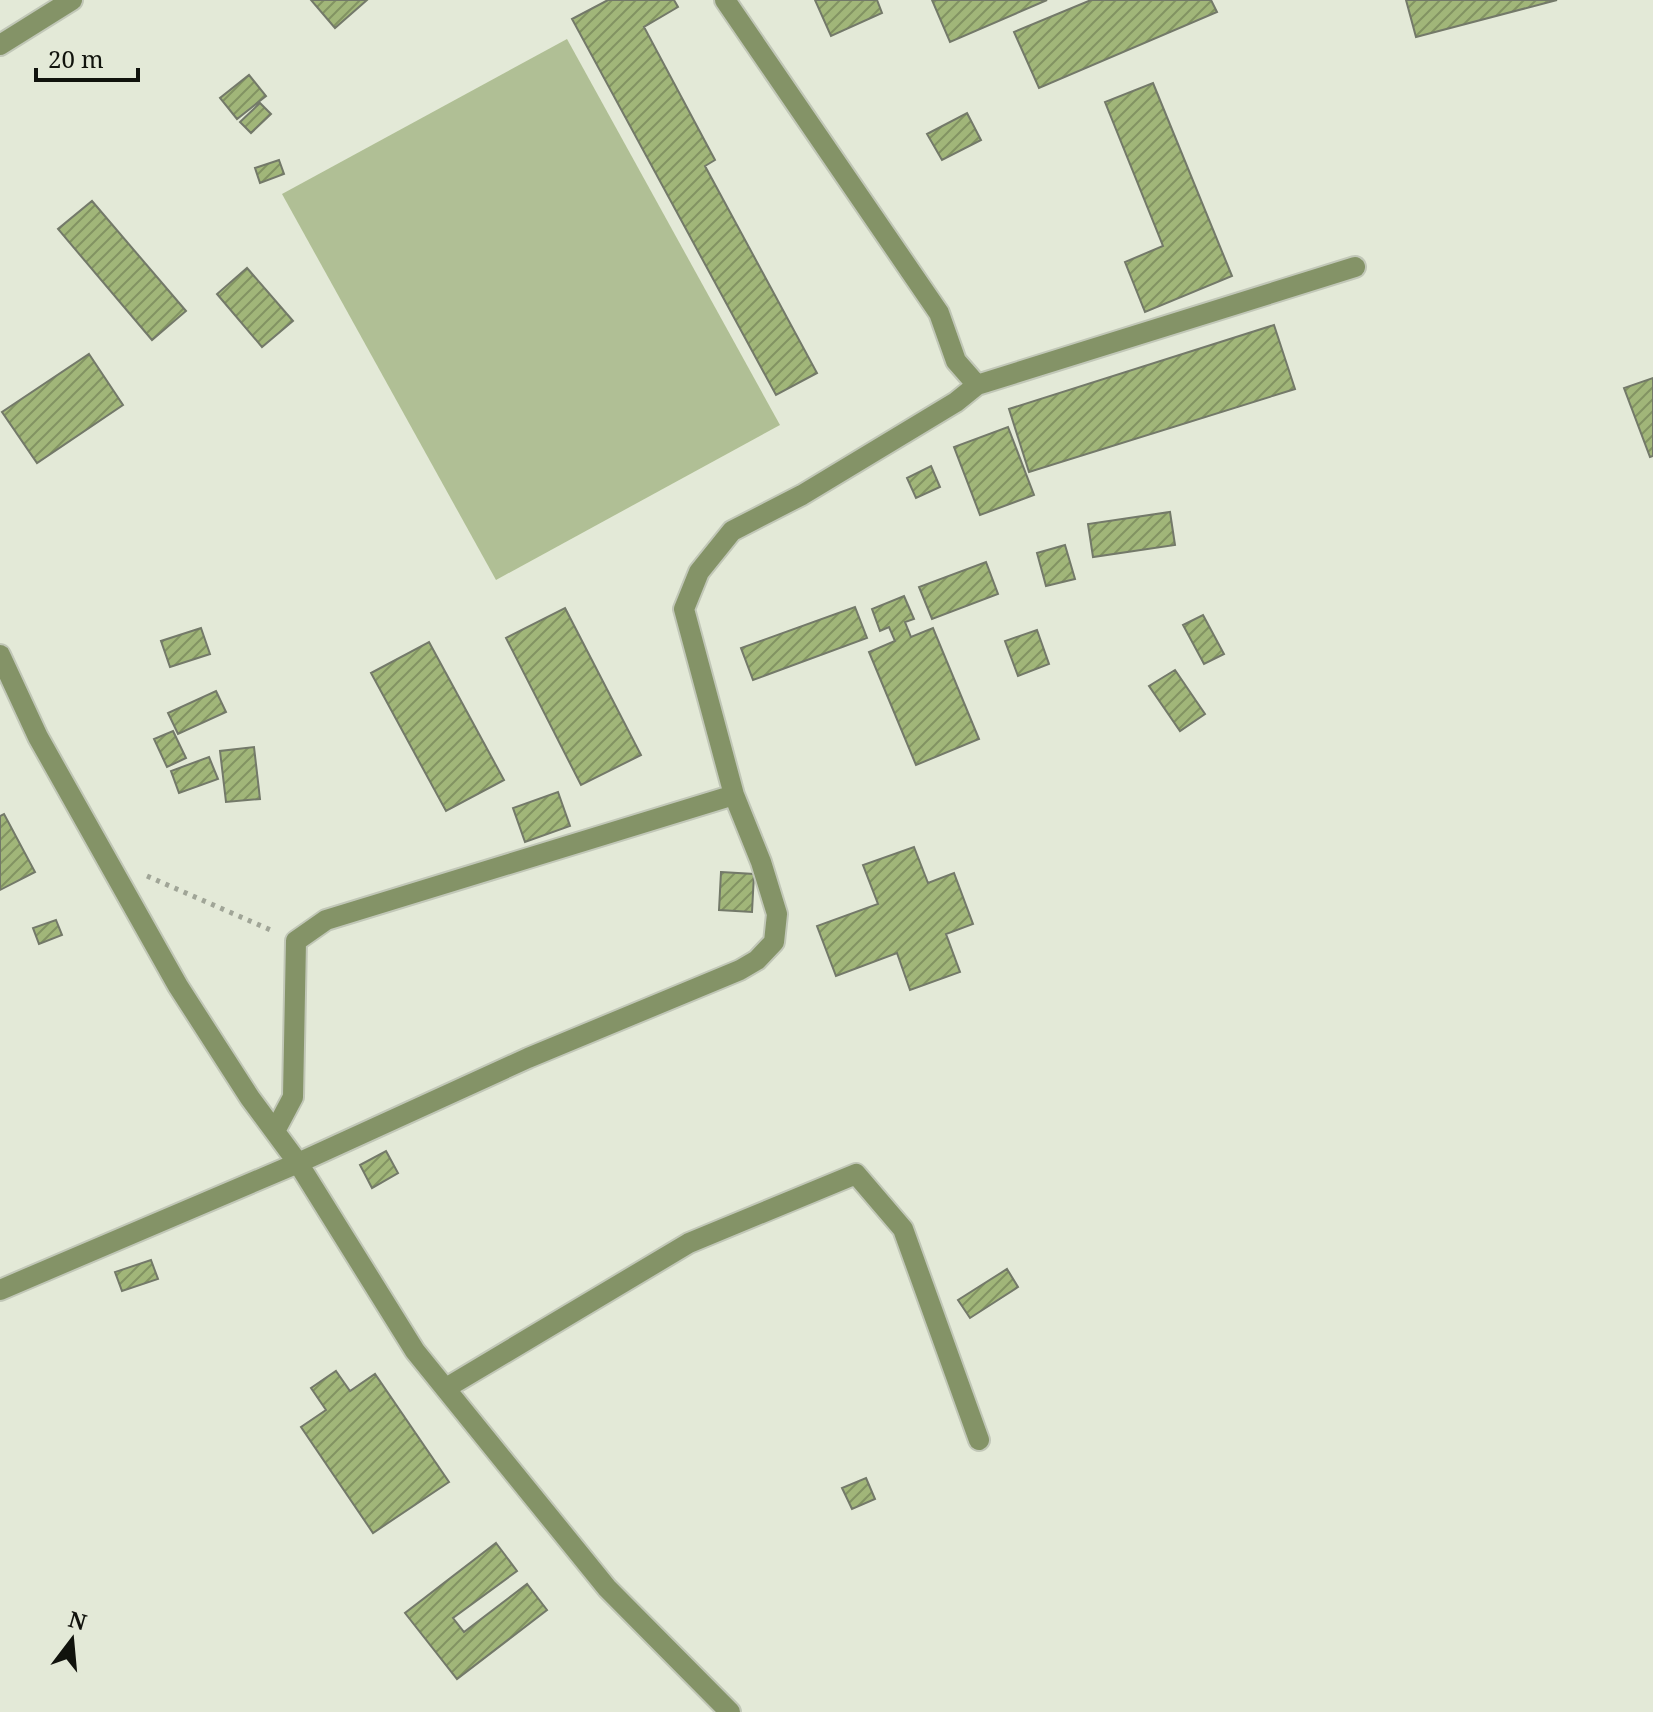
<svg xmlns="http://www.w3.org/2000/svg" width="1653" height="1712" viewBox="0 0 1653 1712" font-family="'Noto Serif',serif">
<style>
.grass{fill:#b0bf95}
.building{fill:url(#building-hatch);stroke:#737969;stroke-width:2}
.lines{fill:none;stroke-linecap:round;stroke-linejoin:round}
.minor-casing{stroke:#c1c7b7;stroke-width:24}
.path{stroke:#a0a597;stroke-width:5;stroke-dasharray:4 6;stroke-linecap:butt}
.minor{stroke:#849367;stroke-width:20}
</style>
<defs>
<pattern id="building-hatch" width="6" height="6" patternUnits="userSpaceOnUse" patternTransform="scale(2)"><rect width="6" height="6" fill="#a1b679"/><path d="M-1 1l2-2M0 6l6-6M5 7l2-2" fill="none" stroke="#829362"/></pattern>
</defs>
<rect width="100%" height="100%" fill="#e3e9d7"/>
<path class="grass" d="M567,39l213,386 -284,155 -214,-386z"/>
<path class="building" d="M311,0h56l-32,28z
M608,0h66l4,7 -34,20 71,133 -10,6 112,207 -41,22 -204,-376z
M815,0h62l5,13 -51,23z
M932,0h115l-97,42z
M1091,0h120l6,12 -178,76 -25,-56z
M1406,0h151l-141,37z
M249,75l17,21 -29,23 -17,-21z
M1153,83l79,193 -87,36 -20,-50 38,-16 -58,-144z
M260,103l11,11 -20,19 -11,-11z
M967,113l14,27 -39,20 -15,-26z
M279,160l5,14 -24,9 -5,-15z
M92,201l94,110 -34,29 -94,-111z
M247,268l46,53 -31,26 -45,-53z
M1274,325l21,64 -266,83 -20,-63z
M89,354l34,51 -86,58 -35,-51z
M1653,378v78l-3,1 -26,-69z
M1008,427l26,68 -54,20 -26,-68z
M931,466l9,21 -24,11 -9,-20z
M1170,512l5,33 -82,12 -5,-33z
M1065,545l10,34 -29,7 -9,-33z
M986,562l12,32 -66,25 -13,-32z
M904,596l10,23 -9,3 6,15 22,-9 46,111 -63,26 -47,-113 26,-11 -6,-14 -9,4 -8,-22z
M855,607l12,31 -114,42 -12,-32z
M565,608l76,147 -60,30 -75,-147z
M1203,615l21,39 -20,10 -21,-39z
M201,628l9,26 -40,13 -9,-26z
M1037,630l12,34 -31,12 -13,-35z
M429,642l75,138 -58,31 -75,-138z
M1175,670l30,44 -25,17 -31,-45z
M216,691l10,21 -48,22 -10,-21z
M173,731l13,27 -19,9 -13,-28z
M254,747l6,52 -34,3 -6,-51z
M209,757l9,22 -39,14 -8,-22z
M558,792l12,34 -45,16 -12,-34z
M4,814l31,58 -35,18v-74z
M914,847l14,36 26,-10 19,51 -27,10 14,38 -50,18 -13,-37 -61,23 -19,-50 61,-22 -15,-39z
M721,872l33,2 -2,38 -33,-2z
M56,920l6,15 -23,9 -6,-16z
M386,1151l12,22 -26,15 -12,-23z
M151,1260l7,19 -36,12 -7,-19z
M1007,1269l11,18 -48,31 -12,-18z
M336,1371l14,20 25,-17 74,108 -76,51 -72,-106 25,-17 -15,-22z
M866,1478l9,21 -23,10 -10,-21z
M496,1543l21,28 -64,47 11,14 63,-48 20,26 -90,69 -52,-66z"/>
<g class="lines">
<defs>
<path id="minor" d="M0,45l72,-45
M977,385l378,-118
M0,655l38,82 140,249 72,112 48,65 117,188 192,237 123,124
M275,1131l18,-34 3,-156 30,-21 408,-125
M0,1290l298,-127 230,-105 212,-88 17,-10 17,-18 3,-28 -16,-52 -27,-67 -50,-186 15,-37 33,-41 70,-36 154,-93 21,-17 -21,-24 -17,-48 -214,-313
M446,1388l243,-145 167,-69 47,55 76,211"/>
</defs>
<use href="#minor" class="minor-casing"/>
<path class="path" d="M147,876l126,55"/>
<use href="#minor" class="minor"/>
</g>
<g transform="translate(72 1640) rotate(16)" stroke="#e3e9d7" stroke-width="6" paint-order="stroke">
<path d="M0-6L14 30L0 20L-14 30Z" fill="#11130d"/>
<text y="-12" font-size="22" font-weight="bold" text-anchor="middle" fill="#11130d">N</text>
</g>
<path d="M36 68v12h102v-12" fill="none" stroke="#11130d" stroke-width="4"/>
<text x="48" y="68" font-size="24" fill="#11130d" stroke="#e3e9d7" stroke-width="6" paint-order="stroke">20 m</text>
</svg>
